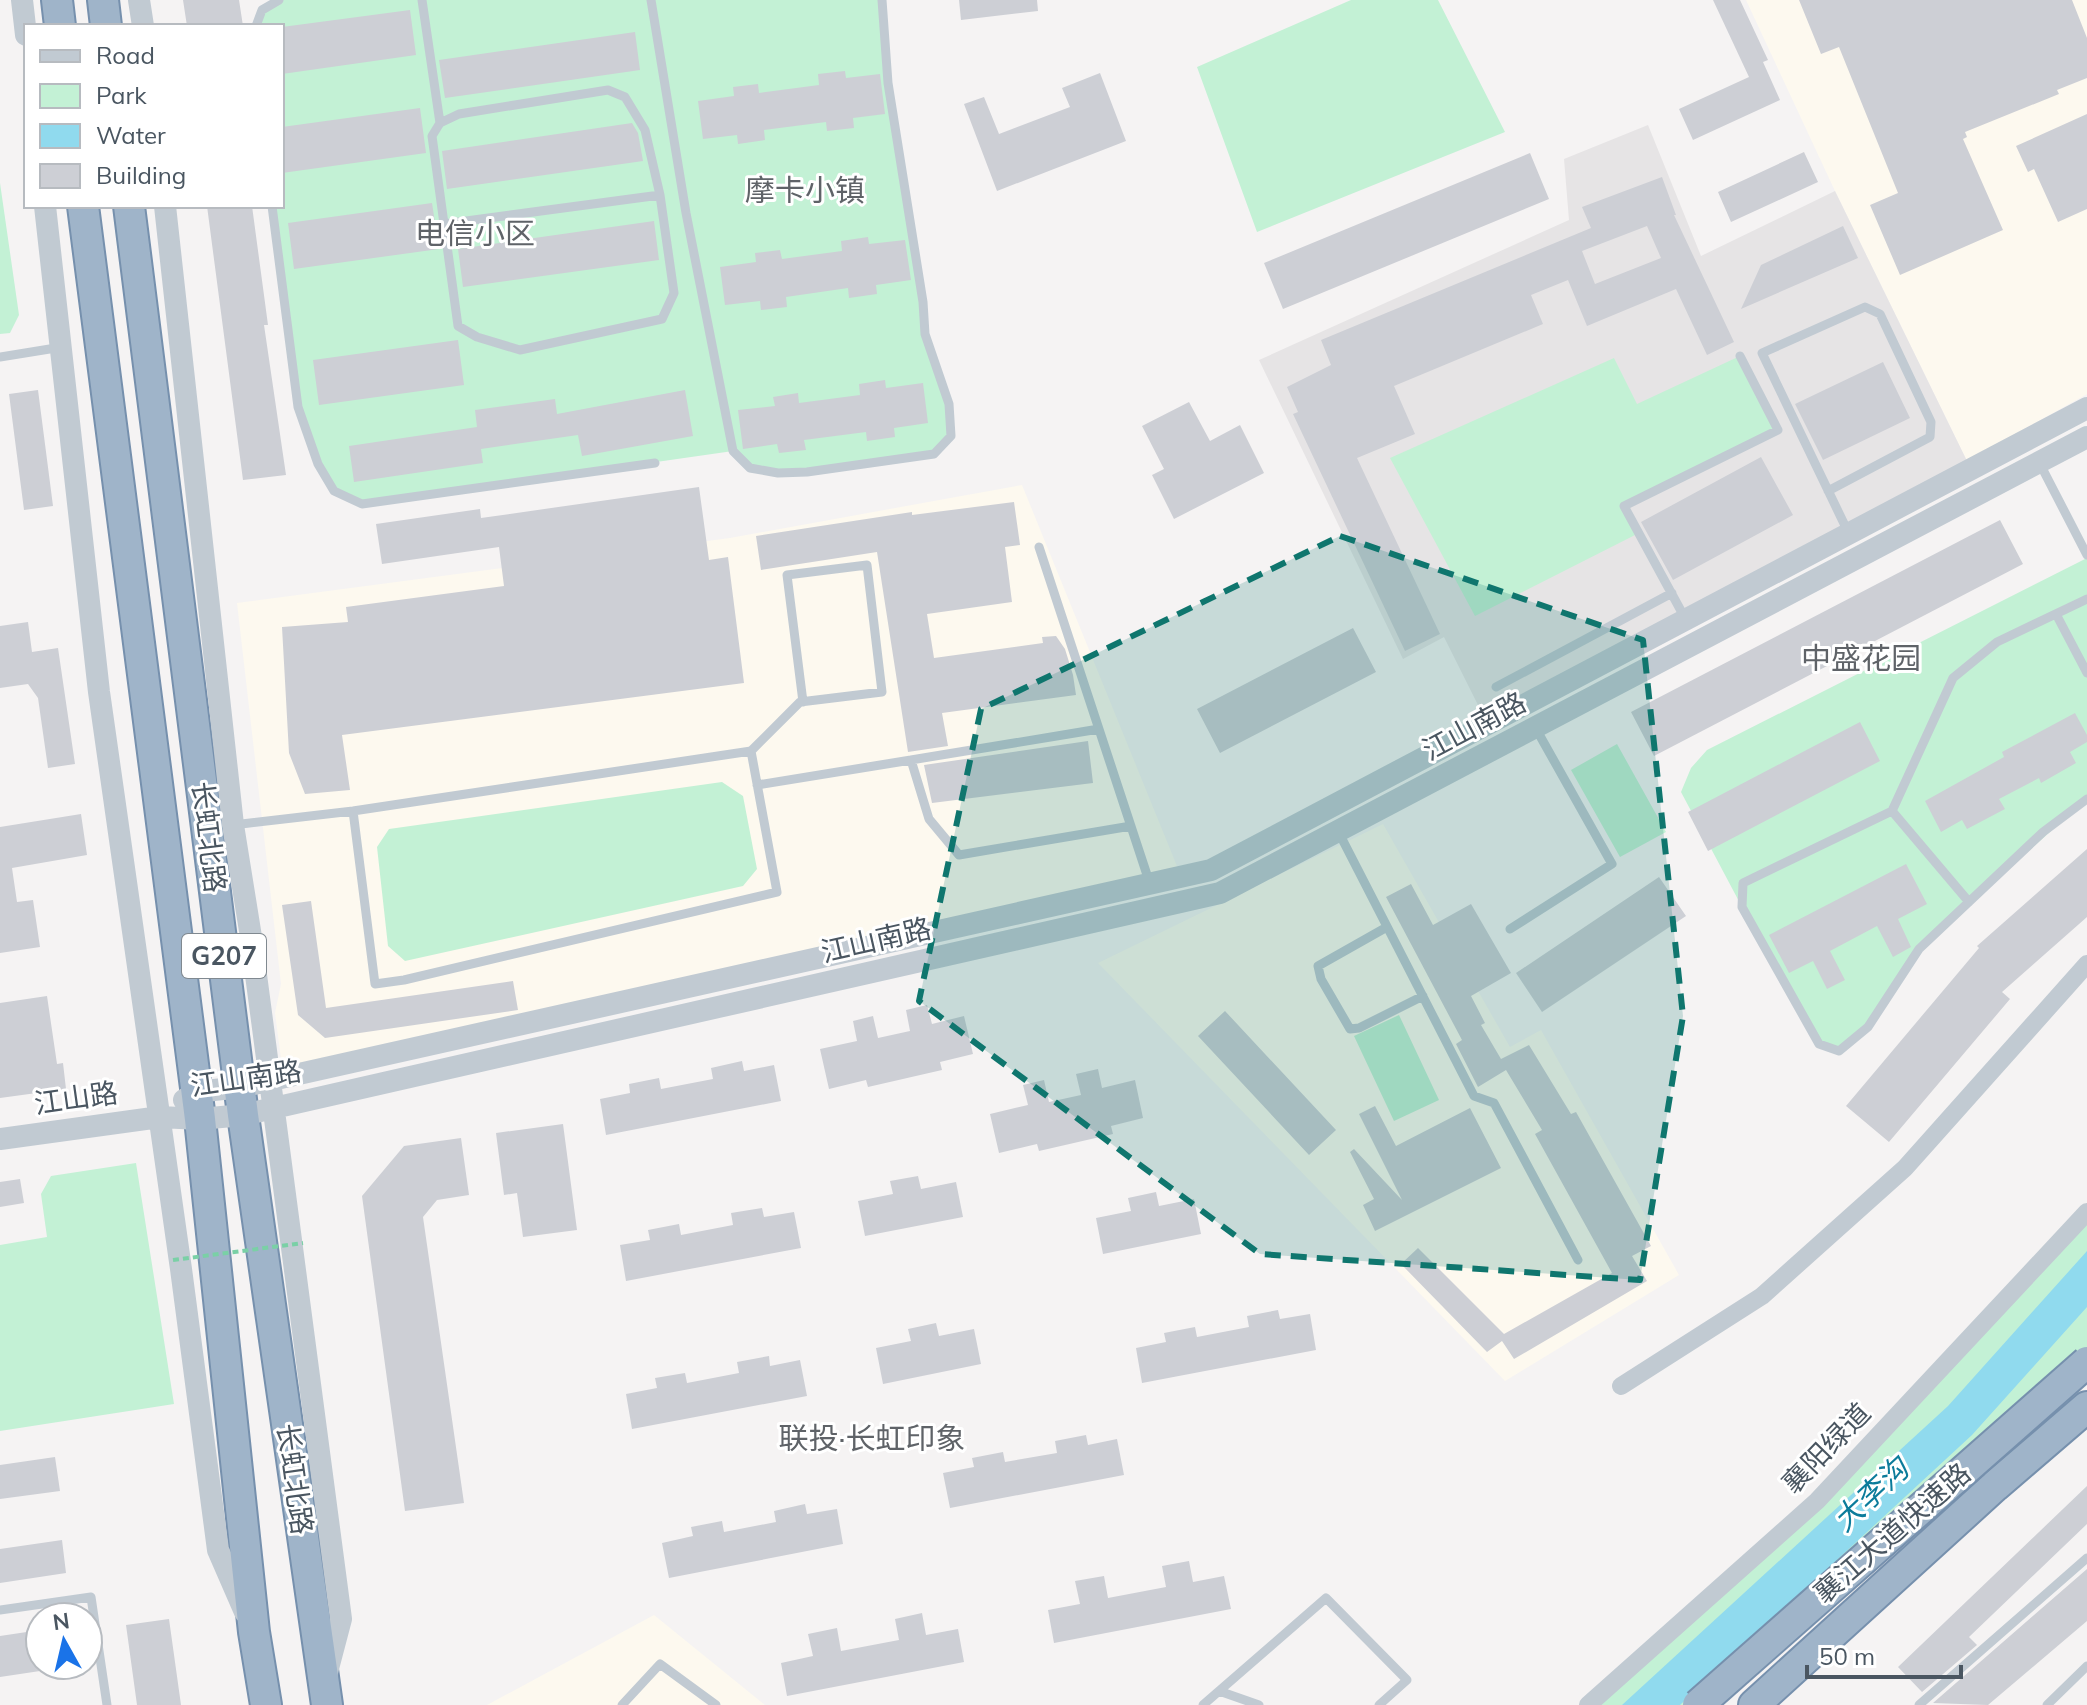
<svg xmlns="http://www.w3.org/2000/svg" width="2087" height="1705" viewBox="0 0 2087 1705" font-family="Mulish,'Noto Sans SC',sans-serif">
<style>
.commercial{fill:#fdf9ef}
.education{fill:#e6e4e5}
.green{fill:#c3f1d5}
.water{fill:#90daee}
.building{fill:#cdcfd5;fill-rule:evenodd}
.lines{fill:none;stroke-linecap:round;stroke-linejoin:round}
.trunk-casing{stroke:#7690ad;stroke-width:34}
.service{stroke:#c1cad2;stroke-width:9}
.minor{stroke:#c1cad2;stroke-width:18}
.tertiary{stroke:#c1cad2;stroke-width:22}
.trunk{stroke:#9fb4c9;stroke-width:30}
.trunk-bridge-casing{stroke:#7690ad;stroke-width:34;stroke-linecap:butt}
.path-bridge{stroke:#7ad0a6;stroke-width:4;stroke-dasharray:6 4;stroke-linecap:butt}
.trunk-bridge{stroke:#9fb4c9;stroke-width:30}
.marked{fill:#0f766e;fill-opacity:0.2;stroke:#0f766e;stroke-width:6;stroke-dasharray:16 10;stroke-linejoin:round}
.labels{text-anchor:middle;stroke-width:6;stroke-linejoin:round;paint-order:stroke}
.shield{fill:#fff;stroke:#808990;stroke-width:2}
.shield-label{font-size:26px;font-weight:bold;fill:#4a5661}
.street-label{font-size:28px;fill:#4a5661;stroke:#fff}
.neighbourhood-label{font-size:30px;fill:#5f6368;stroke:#fff}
.water-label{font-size:30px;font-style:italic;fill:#0c7c9b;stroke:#fff}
</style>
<rect width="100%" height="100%" fill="#f5f3f3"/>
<path class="commercial" d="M1746,0h341v394l-120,67 -132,-270z
M1022,485l157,386 -896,203 -8,-61 6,-29 -44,-381 493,-65z
M1383,824l127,223 31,-17 138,245 -174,106 -407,-418z
M654,1615l111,90h-278z"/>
<path class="education" d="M1648,125l53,131 134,-65 132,270 -481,260 -42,-84 -41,22 -144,-299 310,-140 -5,-61z"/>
<path class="green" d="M279,0h603l6,83 37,251 24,70 2,32 -17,18 -127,18 -57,-4 -17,-17 -371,53 -28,-13 -36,-84 -26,-201h10v-180h-26l6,-16z
M1351,0h87l67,132 -248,100 -60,-165z
M0,183l19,132 -9,18 -10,1z
M1740,356l38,74 -154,76 15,27 -164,83 -85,-158 224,-100 23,46z
M2087,558v241l-168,150 -51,78 -29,24 -20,-7 -77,-137 -61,-115 10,-24 16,-18z
M1617,744l49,88 -46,25 -49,-87z
M722,782l21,14 14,73 -14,17 -338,75 -17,-15 -11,-99 12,-18z
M1399,1015l40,85 -45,21 -40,-85z
M136,1163l38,241 -174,27v-186l47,-8 -6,-43 10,-18z
M2087,1212v161l-372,332h-127l229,-204z"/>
<path class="water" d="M2087,1251v56l-115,128 -292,270h-58l326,-299z"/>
<path class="building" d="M183,0h56l4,26h-56z
M959,0h78l1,11 -77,9z
M1713,0h27l28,60 -5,2 17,38 -87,40 -14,-31 70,-32z
M1799,0h273l15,38v40l-30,12 2,4 -94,38 2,5 -4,2 40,91 -103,45 -30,-70 28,-12 -59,-146 -18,7z
M410,10l6,45 -134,19v-47z
M635,32l5,38 -195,28 -6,-38z
M845,71l1,7 34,-4 5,40 -32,4 1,10 -27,3 -1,-9 -62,8 1,10 -27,4 -1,-9 -34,4 -5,-38 36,-5 -1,-9 25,-3 1,9 60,-8 -1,-11z
M1100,73l26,68 -129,50 -33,-87 20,-7 15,37 71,-27 -8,-19z
M420,108l6,45 -144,20v-46z
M2087,114v95l-29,13 -24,-53 -6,3 -12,-26z
M632,123l6,10 5,28 -196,28 -5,-38z
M1804,152l14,30 -87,40 -13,-30z
M1530,153l19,46 -266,110 -19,-46z
M1662,177l14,38h-2l60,127 -27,13 -31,-66 -89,37 -19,-46 -37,15 12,29 -149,62 21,48 -58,24 83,176 -35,17 -112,-237 5,-2 -11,-25 44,-22 -10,-25 270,-112 -9,-21zM1647,226l14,32 -66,26 -13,-33z
M432,203l7,46 -145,20 -6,-46z
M207,206h45l16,119h-4l22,150 -43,5z
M654,221l5,39 -196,27 -5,-38z
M1843,226l15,32 -117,51 20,-44z
M868,237l1,7 36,-4 6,40 -35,5 1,9 -28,4 -1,-10 -62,9 1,10 -26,3 -1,-9 -35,4 -5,-38 36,-5 -1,-9 25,-3 2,9 60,-8 -1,-10z
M458,340l6,45 -145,20 -6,-45z
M1883,362l27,56 -87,42 -28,-56z
M885,380l1,8 37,-5 5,40 -34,5 1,9 -28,4 -1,-9 -62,8 2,10 -27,3 -2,-9 -34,5 -5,-39 37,-4 -2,-9 25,-4 1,10 61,-8 -1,-11z
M38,390l15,116 -29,4 -15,-116z
M685,390l8,46 -111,20 -4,-21 -97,14 2,14 -129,19 -5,-36 128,-19 -2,-17 80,-11 2,15z
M1189,402l21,39 30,-16 24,48 -90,46 -22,-44 12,-6 -22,-43z
M1761,457l32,58 -120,65 -32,-58z
M699,487l10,73 19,-3 16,126 -402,52 8,55 -45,4 -16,-41 -7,-126 66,-5 -2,-15 158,-21 -5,-39 -117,17 -6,-40 104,-15 1,9z
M1014,502l6,43 -15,2 7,55 -85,12 7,44 109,-15 -1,-6 14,-1 9,13 8,26 3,20 -134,18 6,33 -40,6 -31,-200 -116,18 -5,-34 156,-24v3z
M2000,520l23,44 -369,192 -23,-44z
M28,622l4,30 26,-4 17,116 -27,4 -10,-70 -10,-14 -28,4v-62z
M1353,628l23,44 -156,81 -23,-44z
M2075,713l12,22v7l-17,10 6,11 -35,20 -2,-5 -40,21 6,10 -38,20 -5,-9 -21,12 -16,-31 79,-44 -2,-5z
M1860,722l20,39 -172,90 -20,-39z
M1088,741l5,42 -161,20 -8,-38z
M81,814l6,41 -75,13 5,34 16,-2 7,47 -40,6v-126z
M2087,849v68l-85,75 8,7 -121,143 -43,-36 133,-158 -2,-2z
M1906,864l21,40 -29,15 13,28 -18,10 -16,-31 -47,25 15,29 -18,9 -14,-28 -24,12 -20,-38z
M1659,877l27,39 -144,96 -26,-39z
M1411,884l22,41 38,-21 40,69 -40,23 14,27 -4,2 20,34 28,-14 42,69 5,-2 75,134 -19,10 15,25 -133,78 -12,-18 -15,11 -86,-88 17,-16 86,86 108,-61 -77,-139 7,-4 -36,-60 -28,17 -22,-43 6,-4 -76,-143z
M311,901l15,107 187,-27 5,29 -193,28 -27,-23 -16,-110z
M47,996l10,68 6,-1 3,26 -66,9v-95z
M927,1005l5,19 32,-8 9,38 -33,8 2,8 -74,17 -2,-7 -37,9 -9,-40 37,-8 -4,-20 20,-5 5,22 32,-7 -4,-21z
M1225,1011l111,119 -27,25 -111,-119z
M742,1061l2,10 30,-6 7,36 -175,34 -6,-36 30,-6 -1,-9 30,-6 2,11 52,-10 -2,-11z
M1098,1069l4,19 33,-8 8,38 -32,8 2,8 -74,17 -2,-7 -38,9 -9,-39 38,-9 -5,-20 21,-5 5,22 32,-7 -5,-21z
M1375,1106l21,40 74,-38 31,60 -126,63 -12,-26 11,-6 -24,-47 4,-3 48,51 -43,-86z
M563,1124l14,106 -54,7 -6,-44 -13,2 -8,-62z
M461,1138l8,57 -32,5 -14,17 41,286 -59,8 -43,-315 42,-50z
M918,1176l3,13 35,-7 7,35 -98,19 -7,-35 35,-7 -3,-13z
M20,1179l4,24 -24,4v-25z
M1156,1192l3,14 35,-7 7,35 -98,20 -7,-36 35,-7 -3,-13z
M762,1208l2,9 30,-5 7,36 -175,33 -6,-36 30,-5 -2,-10 31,-6 2,11 52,-10 -2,-12z
M1278,1310l2,9 30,-5 6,36 -174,33 -6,-35 30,-6 -2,-9 31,-6 2,10 52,-10 -2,-11z
M936,1323l3,13 35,-7 7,35 -98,20 -7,-36 35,-7 -3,-12z
M769,1356l1,10 30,-6 7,36 -175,33 -6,-35 31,-6 -2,-10 30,-5 2,10 52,-10 -2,-11z
M1086,1435l2,10 29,-6 7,36 -174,33 -7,-35 31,-6 -2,-9 31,-6 2,10 52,-9 -2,-12z
M55,1457l5,34 -60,8v-34z
M2087,1486v38l-118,113 8,8 -55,47 -24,-25z
M805,1504l2,10 30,-5 6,35 -174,34 -7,-35 31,-7 -2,-9 31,-6 2,11 52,-10 -2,-11z
M62,1540l4,33 -66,10v-34z
M1189,1561l4,21 31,-6 7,33 -177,34 -6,-33 32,-6 -5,-23 29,-5 4,22 58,-11 -4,-21z
M2087,1569v52l-99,84 -55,-2z
M922,1613l4,22 32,-6 6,33 -177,34 -6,-33 32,-7 -5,-22 29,-6 4,23 58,-11 -4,-21z
M169,1619l12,86h-44l-11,-80z
M40,1630v41l-40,6v-41z"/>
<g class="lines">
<defs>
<path id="trunk" d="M57,0l3,26
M103,0l3,26
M83,206l117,913 54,513 12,73
M129,206l114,909 84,590
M1754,1705l241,-219 92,-79"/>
</defs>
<use href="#trunk" class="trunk-casing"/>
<path class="service" d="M422,0l18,123
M651,0l35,213 47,238 17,17 28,5 29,-1 127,-18 17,-18 -2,-32 -24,-70 -2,-32 -35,-219 -6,-83
M256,26l6,-16 17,-10
M608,90l17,7 20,33 15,65 14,98 -12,26 -142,31 -43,-13 -19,-11 -26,-190 8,-13 19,-9z
M272,206l26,201 20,57 16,27 28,13 293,-41
M444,224l216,-29
M0,357l62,-10
M2039,462l48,93
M1828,491l102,-54 1,-15 -51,-108 -15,-7 -103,46 87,181
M1039,547l111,337
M2087,599l-90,43 -44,36 -61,133 -149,72 -1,24 77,137 20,7 29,-24 51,-78 124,-117 44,-33
M2056,614l31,59
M1686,620l-62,-114 154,-76 -38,-74
M1496,687l176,-94
M1099,729l-188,31 18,59 30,36 172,-29
M751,751l49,-49 82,-10 -15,-127 -80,10 16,127
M757,785l154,-25
M1892,811l77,91
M233,825l120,-14 398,-60 26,141 -373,88 -29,4 -22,-173
M1338,831l136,265 20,7 84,157
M1387,927l-69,39 3,13 29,50 9,-1 64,-32
M1510,929l102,-65 -77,-137
M0,1610l91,-13 16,108
M1219,1691l40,14
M622,1705l38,-41 56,41
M1203,1705l123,-107 81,82 -28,25
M1919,1705l168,-147
M2047,1705l40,-39"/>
<path class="minor" d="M1621,1386l141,-90 143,-128 182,-204
M1588,1705l229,-204 270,-289"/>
<path class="tertiary" d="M22,0l4,35
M139,0l4,26
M45,206l54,486 82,577 37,281 27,62
M165,206l68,619 18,112 90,682 -15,57
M184,1100l12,-8 45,-5 970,-217 876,-462
M0,1139l160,-22 40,2 43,-4 977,-222 867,-456"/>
<use href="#trunk" class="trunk"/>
<defs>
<path id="trunk-bridge" d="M1698,1705l389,-343"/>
</defs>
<use href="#trunk-bridge" class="trunk-bridge-casing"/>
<path class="path-bridge" d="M173,1260l130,-17"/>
<use href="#trunk-bridge" class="trunk-bridge"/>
</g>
<path class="marked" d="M1340,536l303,104 40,376 -43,264 -380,-26 -341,-253 62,-292z"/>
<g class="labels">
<rect class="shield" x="182" y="934" width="84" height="44" rx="6"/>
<g class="shield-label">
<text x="224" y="965">G207</text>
</g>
<g class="street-label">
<text transform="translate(1474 726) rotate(-28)" y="10">江山南路</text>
<text transform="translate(209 837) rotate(83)" y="10">长虹北路</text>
<text transform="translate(876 940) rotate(-13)" y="10">江山南路</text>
<text transform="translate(246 1078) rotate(-8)" y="10">江山南路</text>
<text transform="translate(76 1098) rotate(-8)" y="10">江山路</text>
<text transform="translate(1826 1448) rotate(-46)" y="10">襄阳绿道</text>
<text transform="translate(295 1479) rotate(82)" y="10">长虹北路</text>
<text transform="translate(1892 1533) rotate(-41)" y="10">襄江大道快速路</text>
</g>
<g class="neighbourhood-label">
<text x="805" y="201">摩卡小镇</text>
<text x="475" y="244">电信小区</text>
<text x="1861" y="669">中盛花园</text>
<text x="872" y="1449">联投·长虹印象</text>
</g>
<g class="water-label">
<text transform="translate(1871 1495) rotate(-43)" y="10">大李沟</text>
</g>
</g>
<rect x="24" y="24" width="260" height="184" fill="#ffffff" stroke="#b7bbc0" stroke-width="2"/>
<rect x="40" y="50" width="40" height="12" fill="#c1cad2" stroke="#b7bbc0" stroke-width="2"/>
<text x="96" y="64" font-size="24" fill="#4a5661">Road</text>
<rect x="40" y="84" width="40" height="24" fill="#c3f1d5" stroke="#b7bbc0" stroke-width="2"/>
<text x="96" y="104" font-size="24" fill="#4a5661">Park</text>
<rect x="40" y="124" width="40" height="24" fill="#90daee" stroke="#b7bbc0" stroke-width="2"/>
<text x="96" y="144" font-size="24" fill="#4a5661">Water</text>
<rect x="40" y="164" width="40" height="24" fill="#cdcfd5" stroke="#b7bbc0" stroke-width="2"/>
<text x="96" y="184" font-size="24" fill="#4a5661">Building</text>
<g transform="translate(64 1641) rotate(352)"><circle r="38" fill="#ffffff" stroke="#b7bbc0" stroke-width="2"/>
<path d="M0-6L14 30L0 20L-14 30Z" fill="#1a73e8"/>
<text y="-12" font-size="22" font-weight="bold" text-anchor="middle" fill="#4a5661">N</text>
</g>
<path d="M1807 1665v12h154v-12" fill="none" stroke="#4a5661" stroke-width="4"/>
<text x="1819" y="1665" font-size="24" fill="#4a5661" stroke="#ffffff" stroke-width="6" paint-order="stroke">50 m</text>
</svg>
